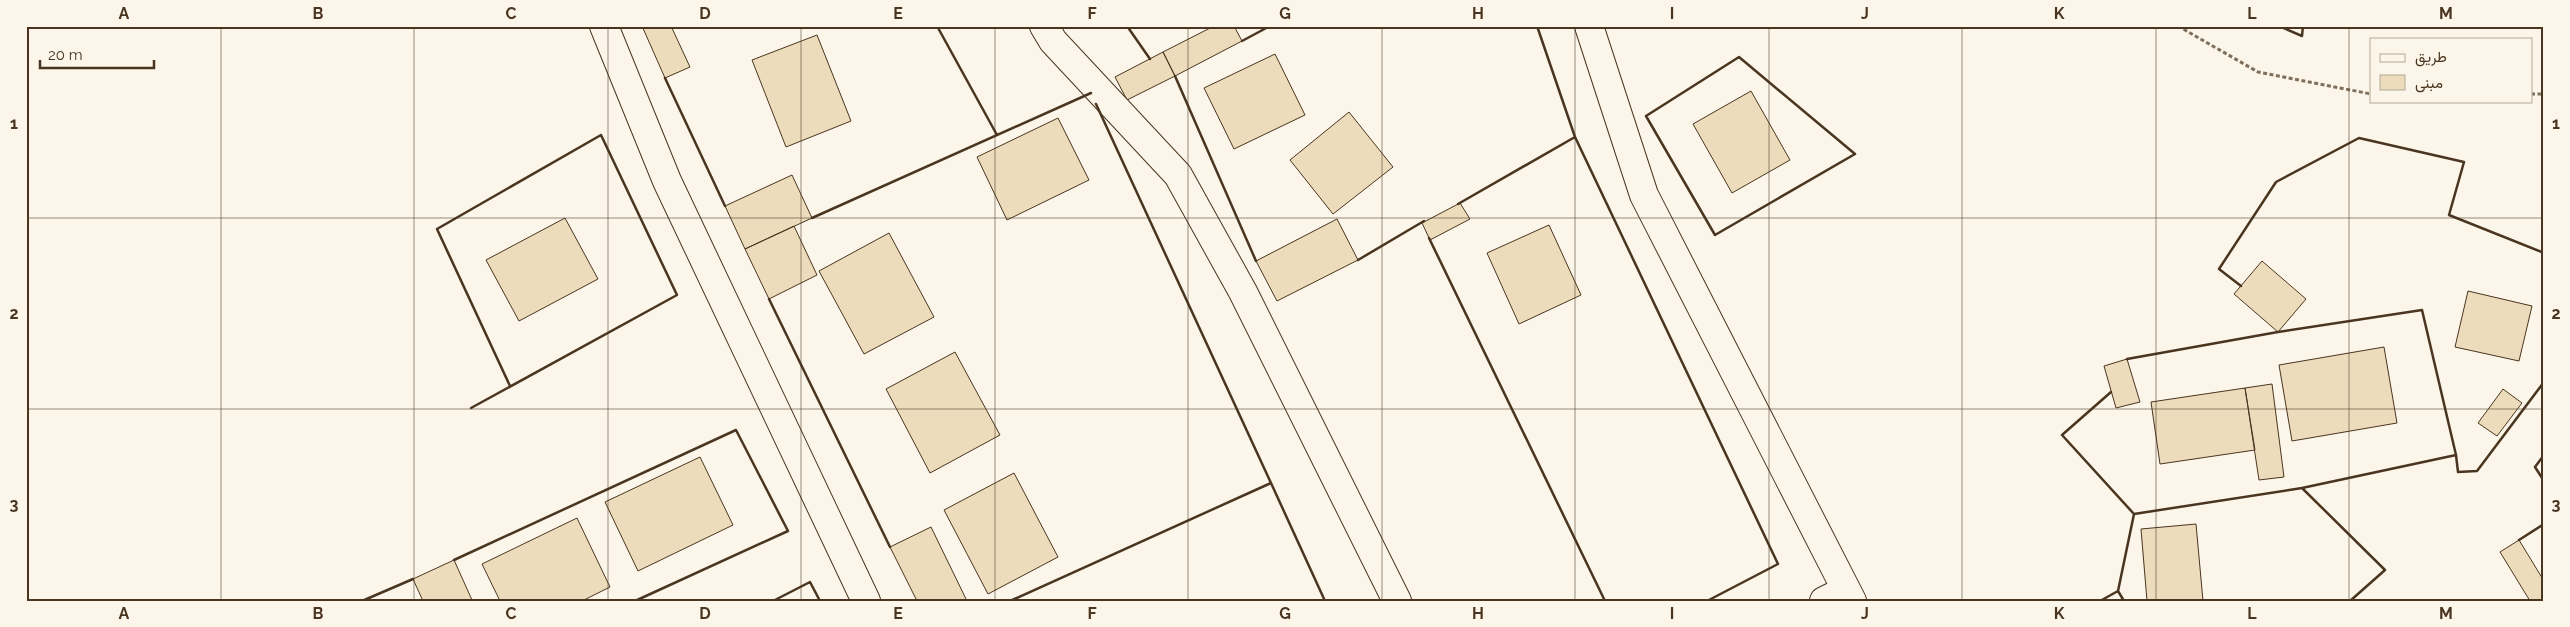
<svg xmlns="http://www.w3.org/2000/svg" width="2570" height="627" viewBox="0 0 2570 627" font-family="Raleway,Vazirmatn,sans-serif">
<style>
.building{fill:#ecdcbc;stroke:#4a3520}
.lines{fill:none;stroke-linecap:round;stroke-linejoin:round}
.minor-casing{stroke:#4a3520;stroke-width:30}
.path{stroke:#7f6f5c;stroke-width:3;stroke-dasharray:4 2.5;stroke-linecap:butt}
.minor{stroke:#fbf6e9;stroke-width:28}
.wall{stroke:#4a3520;stroke-width:2.5}
.grid{fill:none;stroke:#4a3520;stroke-width:1;stroke-opacity:0.55}
.neatline{fill:none;stroke:#4a3520;stroke-width:2}
.grid-label{font-size:16px;text-anchor:middle;font-weight:bold;fill:#4a3520}
</style>
<rect width="100%" height="100%" fill="#fbf6e9"/>
<path class="building" d="M642,26h29l19,41 -25,11z
M1214,26h20l8,15 -67,35 -12,-24z
M817,35l34,86 -65,26 -34,-87z
M1163,52l12,24 -48,24 -12,-23z
M1275,54l30,61 -71,34 -30,-61z
M1751,91l39,69 -58,33 -39,-69z
M1349,112l44,55 -60,47 -43,-54z
M1058,118l31,62 -82,40 -30,-63z
M792,175l20,43 -67,31 -20,-43z
M1460,203l10,16 -40,21 -8,-17z
M565,218l33,61 -79,42 -33,-61z
M1337,219l21,41 -81,41 -21,-40z
M1549,225l32,70 -62,29 -32,-71z
M794,226l23,49 -48,24 -24,-50z
M889,233l45,84 -70,37 -45,-83z
M2262,261l44,38 -28,33 -44,-38z
M2468,291l64,15 -13,55 -64,-14z
M2384,347l13,76 -105,18 -13,-76z
M955,352l45,83 -70,38 -44,-84z
M2127,359l13,43 -24,6 -12,-42z
M2272,384l12,93 -25,3 -14,-92z
M2245,388l10,62 -95,14 -9,-62z
M2503,389l19,14 -25,33 -19,-13z
M700,457l33,68 -95,46 -33,-69z
M1014,473l44,84 -70,37 -44,-84z
M577,518l33,69 -28,14h-82l-18,-37z
M2196,524l7,77h-56l-6,-72z
M931,527l36,74h-50l-27,-54z
M2519,540l25,41v20h-14l-30,-49z
M454,560l18,40 -49,1 -10,-22z"/>
<g class="lines">
<defs>
<path id="minor" d="M604,26l63,155 199,420
M1044,26l9,15 125,134 65,117 154,309
M1589,26l55,169 208,406
M1824,601l22,-11"/>
</defs>
<use href="#minor" class="minor-casing"/>
<path class="path" d="M2178,26l80,46 113,22
M2531,94h13
M2410,101h10"/>
<use href="#minor" class="minor"/>
<path class="wall" d="M937,26l60,109
M1127,26l23,33
M2279,26l23,10 1,-10
M1242,41l28,-15
M1739,57l116,97 -140,81 -69,-119z
M1175,76l81,185
M665,78l60,128
M1096,104l175,379
M1575,137l203,427 -71,37
M1458,204l117,-67 -38,-111
M812,218l279,-125
M1429,238l176,363
M1358,260l66,-39
M2241,286l-22,-17 57,-87 83,-44 105,24 -15,53 95,38
M769,299l121,248
M2127,359l151,-27 144,-22 34,145
M2111,392l-49,43 72,79 168,-26 154,-33 2,17 19,-1 67,-89
M471,408l206,-113 -76,-160 -164,94 73,157
M2544,455l-9,12 9,14
M2302,488l83,82 -35,31
M2519,540l25,-16
M454,560l282,-130 52,101 -153,70
M362,601l51,-22
M773,601l37,-19 10,19
M1010,601l261,-118 54,118
M2100,601l18,-10
M2124,601l-6,-10 16,-77"/>
</g>
<path class="grid" d="M221,26v575M414,26v575M608,26v575M801,26v575M995,26v575M1188,26v575M1382,26v575M1575,26v575M1769,26v575M1962,26v575M2156,26v575M2349,26v575M26,218h2518M26,409h2518"/>
<rect width="2570" height="627" fill="none" stroke="#fbf6e9" stroke-width="55"/>
<rect x="2370" y="38" width="162" height="65" fill="#fbf6e9" stroke="#b4a999"/>
<rect x="2380" y="54" width="25" height="8" fill="#fbf6e9" stroke="#b4a999"/>
<text x="2415" y="62" font-size="15" fill="#4a3520">طريق</text>
<rect x="2380" y="75" width="25" height="15" fill="#ecdcbc" stroke="#b4a999"/>
<text x="2415" y="88" font-size="15" fill="#4a3520">مبنى</text>
<path d="M40 60v8h114v-8" fill="none" stroke="#4a3520" stroke-width="2.5"/>
<text x="48" y="60" font-size="15" fill="#4a3520" stroke="#fbf6e9" stroke-width="4" paint-order="stroke">20 m</text>
<rect x="28" y="28" width="2514" height="572" class="neatline"/>
<g class="grid-label">
<text x="124" y="19">A</text>
<text x="318" y="19">B</text>
<text x="511" y="19">C</text>
<text x="705" y="19">D</text>
<text x="898" y="19">E</text>
<text x="1092" y="19">F</text>
<text x="1285" y="19">G</text>
<text x="1478" y="19">H</text>
<text x="1672" y="19">I</text>
<text x="1865" y="19">J</text>
<text x="2059" y="19">K</text>
<text x="2252" y="19">L</text>
<text x="2446" y="19">M</text>
<text x="14" y="129">1</text>
<text x="2556" y="129">1</text>
<text x="14" y="319">2</text>
<text x="2556" y="319">2</text>
<text x="14" y="510">3</text>
<text x="2556" y="510">3</text>
<text x="124" y="619">A</text>
<text x="318" y="619">B</text>
<text x="511" y="619">C</text>
<text x="705" y="619">D</text>
<text x="898" y="619">E</text>
<text x="1092" y="619">F</text>
<text x="1285" y="619">G</text>
<text x="1478" y="619">H</text>
<text x="1672" y="619">I</text>
<text x="1865" y="619">J</text>
<text x="2059" y="619">K</text>
<text x="2252" y="619">L</text>
<text x="2446" y="619">M</text>
</g>
</svg>
